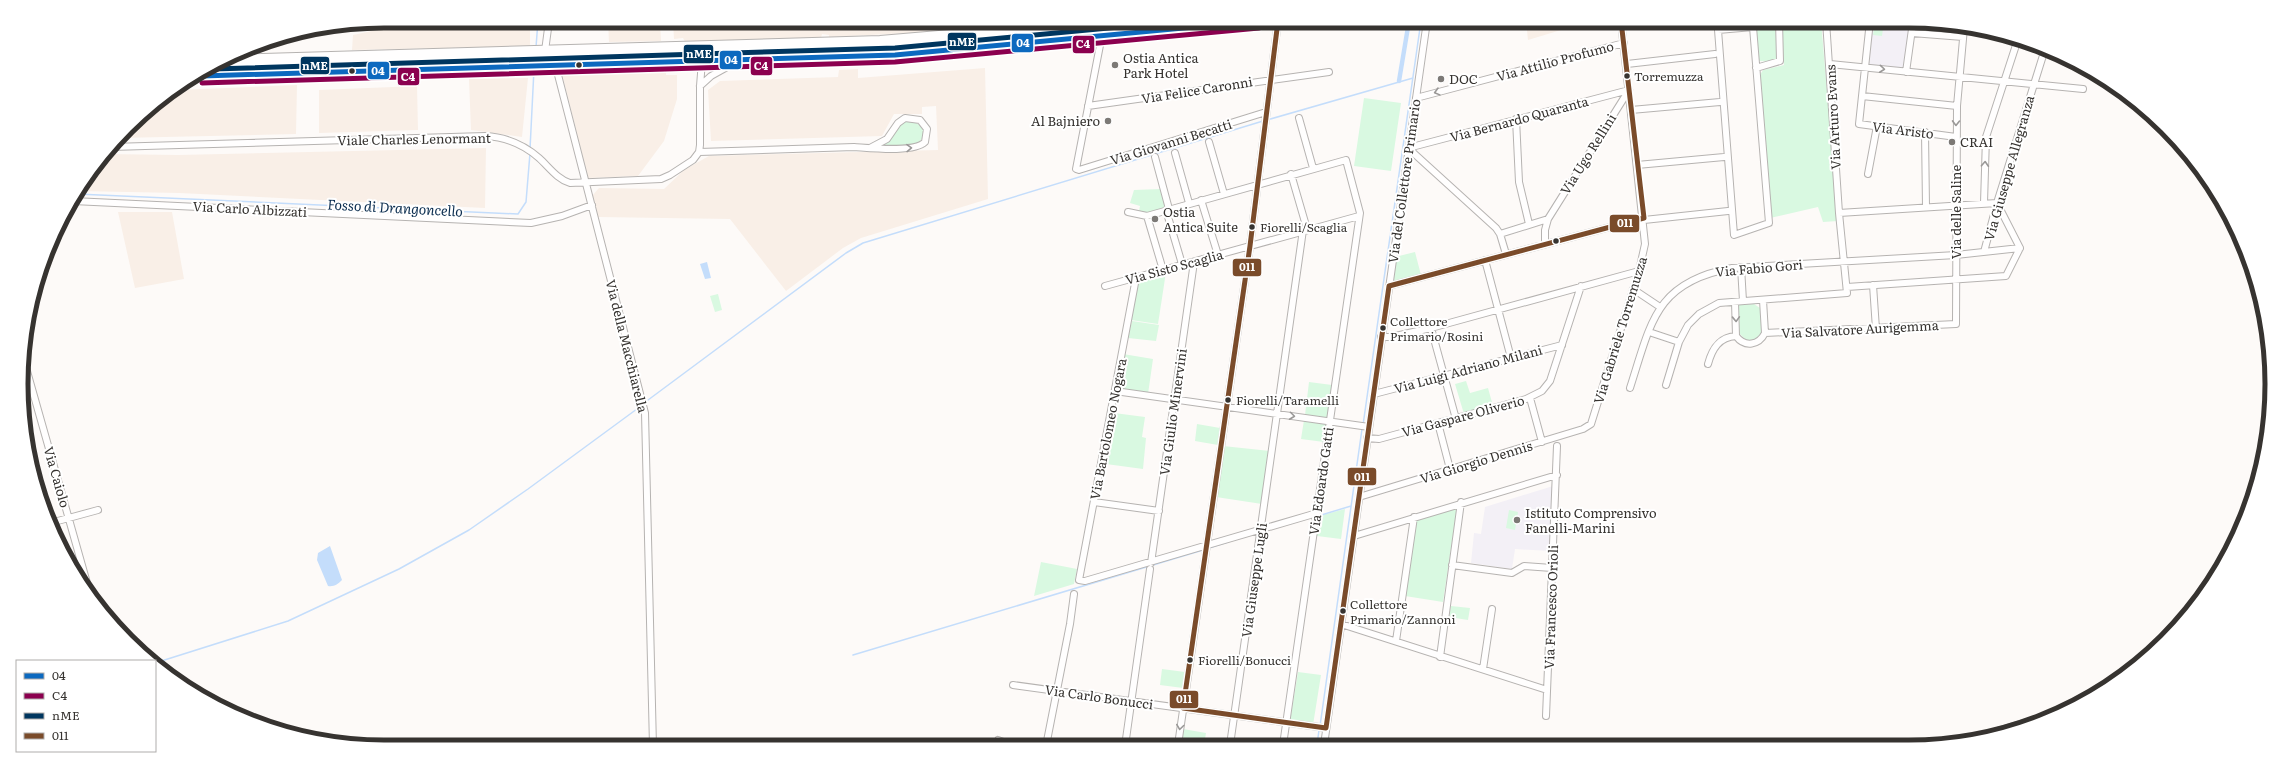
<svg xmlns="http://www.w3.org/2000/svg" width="2293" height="768" viewBox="0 0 2293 768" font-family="Literata,serif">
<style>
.built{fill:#f9efe7}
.education{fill:#f3f0f6}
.green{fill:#d9f9e1}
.water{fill:#c4ddfb}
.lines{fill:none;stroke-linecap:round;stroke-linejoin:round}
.stream{stroke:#c4ddfb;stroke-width:1.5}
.canal{stroke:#c4ddfb;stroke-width:4.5}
.minor-casing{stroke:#b6b3b1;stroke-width:8}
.major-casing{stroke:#b6b3b1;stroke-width:10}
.minor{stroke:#fffefe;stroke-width:6}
.major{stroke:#fffefe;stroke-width:8}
.bus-1-casing{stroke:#fff;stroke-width:8}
.bus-2-casing{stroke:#fff;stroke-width:8}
.bus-3-casing{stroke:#fff;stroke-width:8}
.bus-4-casing{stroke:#fff;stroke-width:8}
.bus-1{stroke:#0c69bf;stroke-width:5}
.bus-2{stroke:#8b004f;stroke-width:5}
.bus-3{stroke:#00365f;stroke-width:5}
.bus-4{stroke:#7a4b2a;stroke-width:5}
.oneway{stroke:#9a9897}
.bus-dot{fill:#363330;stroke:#fff;stroke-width:1.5}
.poi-dot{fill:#7c7976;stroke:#fff;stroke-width:1.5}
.labels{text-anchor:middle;stroke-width:4;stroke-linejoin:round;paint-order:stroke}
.bus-label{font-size:12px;fill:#363330;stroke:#fff;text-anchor:start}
.poi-label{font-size:13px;fill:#363330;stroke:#fff;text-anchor:start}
.street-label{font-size:13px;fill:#363330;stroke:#fff}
.water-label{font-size:14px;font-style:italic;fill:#0c2e50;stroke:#fff}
.rim{fill:none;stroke:#363330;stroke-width:5}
.line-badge{stroke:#fff;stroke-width:1.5}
.badge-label{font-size:11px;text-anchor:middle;font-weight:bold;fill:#fff}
</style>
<rect width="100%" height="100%" fill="#fdfaf8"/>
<path class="built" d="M418,21h112v25l-178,4 1,-15z
M608,21h52l1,20 -52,1z
M673,21h276v10l-120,6v-2l-7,-1 -1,4 -135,6 -3,-6 -9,1z
M1526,21h45v6l-43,13z
M666,67v8h11v24l-13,42 -26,35 -50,2 -26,-104 3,-1 -1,-5z
M985,68l3,131 -127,39 -18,10 -57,43 -56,-72 -132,-2 -6,-21 7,-8 65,1 20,-19 25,-14 229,-6 -2,-44 -14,1v7h-28l-12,22 -171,5 -3,-51 12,-9 118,-4 1,-7 19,-1v9z
M528,78l-6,59 -51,-7 -2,-51z
M297,85l-1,49 -177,4 25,-27 34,-21z
M417,86l1,44 -99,3v-43z
M486,148l-1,60 -306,-15 -101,-2 18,-28 8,-9 74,1z
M118,212h54l12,67 -49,9z"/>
<path class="education" d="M1873,21h37l-6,47 -36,-2z
M1553,486l-3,65 -35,-2 -3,20 -41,-6 3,-30 7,1 4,-27z"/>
<path class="green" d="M949,21h109l-109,10z
M1715,21h60l2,38 -2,3 -16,-1 -8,-38h-9v4l-14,1v-3h-11l-1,3z
M1781,21h40l17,200 -15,1 -5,-15 -48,11 -10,-143 3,-5 21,-5z
M1875,21h9l-2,15 -9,-1z
M1364,98l37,5 -10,68 -37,-5z
M908,120c17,3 22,19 5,25 -9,3 -22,1 -32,1 12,-7 15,-22 27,-26z
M1161,189l5,19 -19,5 -8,-2 1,-5 -10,-3 4,-13z
M1415,252l6,23 -26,7 -3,-3 3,-22z
M1166,272l-8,52 -27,-4 8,-41z
M718,294l4,16 -7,2 -5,-16z
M1754,304l6,4 3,24 -3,7 -12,3 -10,-10 -1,-27z
M1132,321l27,4 -3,16 -28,-3z
M1123,354l30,5 -5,35 -30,-5z
M1466,381l4,12 18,-5 5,18 -29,8 -9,-30z
M1309,382l23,3 -4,33 -23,-3z
M1114,413l31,4 -3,20 4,1 -3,31 -37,-5z
M1304,420l23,3 -3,19 -23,-3z
M1197,424l23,4 -2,17 -23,-4z
M1223,446l47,5 -8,53 -46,-7z
M1457,507l-14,95 -38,-6 11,-76z
M1345,509l-4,30 -24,-3 2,-20z
M1509,510l9,2 -3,18 -9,-2z
M1041,562l36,7 -3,15 -40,12z
M1451,606l19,2 -2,12 -19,-3z
M1162,669l23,3 -2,16 -23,-3z
M1298,672l23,3 -8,50 -23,-4z
M1183,729l23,4 -2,12h-24z"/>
<path class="water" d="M707,262l4,16 -6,1 -5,-15z
M330,546l12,34c-4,4 -8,7 -14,6l-11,-26 1,-7z"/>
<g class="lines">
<path class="stream" d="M536,47l2,-26
M1267,120l146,-42
M530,149l4,-80
M77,194l441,20 8,-12 4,-49
M644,403l202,-150 17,-10 400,-122
M1363,425l58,-404
M1318,516l33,-10
M1209,548l19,-6
M853,655l350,-105
M155,663l133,-42 111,-52 70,-39 59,-41 113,-83
M1320,726l42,-297
M1317,745l2,-15"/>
<path class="canal" d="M1399,81l10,-60"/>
<defs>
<path id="minor" d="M1870,21l-11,103 97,13
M1753,27l16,196 -35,12 -16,-205z
M1912,33l51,4
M1102,35l-26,134 3,1 187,-58
M545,51l4,-30
M1627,64l88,-10
M1830,64l253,25
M1756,68l24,-7 -1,-40
M557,71l88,342 8,333
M1906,72l7,-50
M700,86l11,-10 27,-15
M1862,96l95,10
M1416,98l208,-55
M1088,106l241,-34
M1631,110l89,-8
M1299,118l14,50
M1516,119l3,63 10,42
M1925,132l1,75
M1209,142l15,52
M111,147l374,-11c20,1 38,8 54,22 10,9 18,21 31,25l91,-4 9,-4 23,-15 6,-8 1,-7v-59l2,-25
M1408,148l221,-58
M1408,148l88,80 4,6 6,20
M699,152l155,-5c16,1 60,6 71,-5l2,-13 -7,-9 -15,-2 -7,5 -11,16 -17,9
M1175,153l14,50
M1155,157l14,52
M1637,165l87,-8
M1291,174l16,55
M1868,174l9,-48
M1201,200l17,55
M73,201l458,22 31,-7 30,-11
M1984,203l2,-66 32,-98
M1166,210l16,54
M1128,212l19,4 199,-56 14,53 -77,532
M1839,213l158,-10 23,45 -14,28 -159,11
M1147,216l16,54
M1644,220l84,-9
M1500,234l48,-15
M1545,244v-14l3,-11 81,-129
M1984,252l13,-49 48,-154
M1485,260l26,98
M1741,267l2,34
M1136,278l-57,302 6,1 232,-68
M1873,285l3,44
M1105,286l254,-70
M1389,286l255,-68
M1633,289l27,18
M1735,302l1,34c9,12 23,9 29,-3l-2,-33
M1431,328l25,91
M1649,332l30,10
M1765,333l191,-9 1,-218 7,-78
M1381,337h10l40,-9 208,-57
M23,357l68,240
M1708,364c4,-15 11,-27 28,-28
M1666,385l13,-43 9,-17 11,-11 20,-11 128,-10 -8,-80 -13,-192
M1630,388c21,-65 25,-106 102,-120l224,-13 64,-7
M1115,391l254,36
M1374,394l188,-49
M1530,398l12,44
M1438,423l12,46
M1367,438l12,1 147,-40 16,-8 8,-10 31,-95
M1359,497l224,-68 8,-5 48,-153 6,-27 -24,-223
M1094,502l65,9
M54,522l44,-12
M1354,536l203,-61
M1151,563l43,-301
M1452,565l60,8 12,-7 28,2
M1341,624l206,66
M1396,641l18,-124
M1440,657l21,-155
M1483,669l9,-60
M1013,685l313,43
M1546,716l11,-270
M998,740l16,6
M1954,744l106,-32
M1178,745l72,-499 28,-225
M1230,745l73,-515
M1324,745l103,-724
M1046,746l24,-122 4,-30
M1125,746l25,-177"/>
<path id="major" d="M229,59l651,-19 223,-19
M215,67l674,-21 287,-25
M202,76l693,-21 363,-34"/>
</defs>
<use href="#minor" class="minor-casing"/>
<use href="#major" class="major-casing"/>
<use href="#minor" class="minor"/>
<use href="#major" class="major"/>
<defs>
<path id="bus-1" d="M202,76l693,-21 363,-34"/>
<path id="bus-2" d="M202,83l693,-21 364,-34"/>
<path id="bus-3" d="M213,69l682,-21 288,-27"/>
<path id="bus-4" d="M1278,21l-28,225 -67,462 143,20 63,-442 255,-68 -23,-197"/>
</defs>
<use href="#bus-1" class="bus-1-casing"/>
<use href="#bus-2" class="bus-2-casing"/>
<use href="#bus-3" class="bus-3-casing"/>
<use href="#bus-4" class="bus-4-casing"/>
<use href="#bus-1" class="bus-1"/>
<use href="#bus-2" class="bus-2"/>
<use href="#bus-3" class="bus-3"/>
<use href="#bus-4" class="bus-4"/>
</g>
<defs><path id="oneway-chevron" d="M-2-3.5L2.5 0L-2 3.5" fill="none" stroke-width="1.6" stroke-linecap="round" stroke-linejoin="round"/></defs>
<g class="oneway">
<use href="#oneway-chevron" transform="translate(1882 69) rotate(6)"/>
<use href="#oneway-chevron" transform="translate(1437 92) rotate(165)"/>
<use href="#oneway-chevron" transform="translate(1956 123) rotate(91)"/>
<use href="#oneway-chevron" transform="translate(909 148) rotate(-1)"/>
<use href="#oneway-chevron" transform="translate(1985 164) rotate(-87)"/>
<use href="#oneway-chevron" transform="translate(1736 319) rotate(88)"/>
<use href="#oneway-chevron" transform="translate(1292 416) rotate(7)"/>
<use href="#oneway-chevron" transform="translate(1180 727) rotate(98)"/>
</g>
<g class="bus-dot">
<circle cx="579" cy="65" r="3.5"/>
<circle cx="352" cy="71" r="3.5"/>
<circle cx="1627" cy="76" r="3.5"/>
<circle cx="1252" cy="227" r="3.5"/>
<circle cx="1556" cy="241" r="3.5"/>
<circle cx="1383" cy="328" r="3.5"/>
<circle cx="1228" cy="400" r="3.5"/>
<circle cx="1343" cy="611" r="3.5"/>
<circle cx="1190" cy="660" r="3.5"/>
</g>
<g class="poi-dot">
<circle cx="1115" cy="65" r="4"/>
<circle cx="1441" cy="79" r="4"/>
<circle cx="1108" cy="121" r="4"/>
<circle cx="1952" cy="142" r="4"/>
<circle cx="1155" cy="219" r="4"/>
<circle cx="1517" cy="520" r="4"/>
</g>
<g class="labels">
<g class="bus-label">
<text x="1634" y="81">Torremuzza</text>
<text x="1260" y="232">Fiorelli/Scaglia</text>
<text x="1390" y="326">Collettore<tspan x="1390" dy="15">Primario/Rosini</tspan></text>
<text x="1236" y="405">Fiorelli/Taramelli</text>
<text x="1350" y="609">Collettore<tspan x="1350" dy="15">Primario/Zannoni</tspan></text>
<text x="1198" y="665">Fiorelli/Bonucci</text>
</g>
<g class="poi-label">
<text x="1123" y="63">Ostia Antica<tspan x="1123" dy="15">Park Hotel</tspan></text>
<text x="1449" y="84">DOC</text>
<text x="1100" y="126" text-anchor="end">Al Bajniero</text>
<text x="1960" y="147">CRAI</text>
<text x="1163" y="217">Ostia<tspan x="1163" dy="15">Antica Suite</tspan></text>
<text x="1525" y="518">Istituto Comprensivo<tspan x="1525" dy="15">Fanelli-Marini</tspan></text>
</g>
<g class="street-label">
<text transform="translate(1555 61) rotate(-15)" y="5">Via Attilio Profumo</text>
<text transform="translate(1197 90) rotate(-9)" y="5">Via Felice Caronni</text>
<text transform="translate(1833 117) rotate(-93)" y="5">Via Arturo Evans</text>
<text transform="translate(1519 119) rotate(-15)" y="5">Via Bernardo Quaranta</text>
<text transform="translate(1903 130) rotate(7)" y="5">Via Aristo</text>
<text transform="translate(414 139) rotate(-1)" y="5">Viale Charles Lenormant</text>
<text transform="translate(1171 142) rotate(-17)" y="5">Via Giovanni Becatti</text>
<text transform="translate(1588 154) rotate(-58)" y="5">Via Ugo Rellini</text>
<text transform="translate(2009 168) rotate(-74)" y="5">Via Giuseppe Allegranza</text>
<text transform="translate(1404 181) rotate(-82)" y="5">Via del Collettore Primario</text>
<text transform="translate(250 209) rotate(3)" y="5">Via Carlo Albizzati</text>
<text transform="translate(1956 212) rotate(-90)" y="5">Via delle Saline</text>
<text transform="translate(1174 267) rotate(-15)" y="5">Via Sisto Scaglia</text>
<text transform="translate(1759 268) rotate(-5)" y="5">Via Fabio Gori</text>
<text transform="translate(1860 329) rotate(-3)" y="5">Via Salvatore Aurigemma</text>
<text transform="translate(1620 330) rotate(-73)" y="5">Via Gabriele Torremuzza</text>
<text transform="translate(627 346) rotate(76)" y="5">Via della Macchiarella</text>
<text transform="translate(1468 369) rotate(-15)" y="5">Via Luigi Adriano Milani</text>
<text transform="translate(1173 412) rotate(-82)" y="5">Via Giulio Minervini</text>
<text transform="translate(1463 416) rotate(-15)" y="5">Via Gaspare Oliverio</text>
<text transform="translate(1108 429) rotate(-79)" y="5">Via Bartolomeo Nogara</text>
<text transform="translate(1476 462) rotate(-17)" y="5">Via Giorgio Dennis</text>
<text transform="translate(57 477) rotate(74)" y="5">Via Caiolo</text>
<text transform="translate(1321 481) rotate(-82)" y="5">Via Edoardo Gatti</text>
<text transform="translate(1254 580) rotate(-82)" y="5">Via Giuseppe Lugli</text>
<text transform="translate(1551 607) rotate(-88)" y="5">Via Francesco Orioli</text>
<text transform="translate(1099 697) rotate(8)" y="5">Via Carlo Bonucci</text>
</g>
<g class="water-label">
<text transform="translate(395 208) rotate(3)" y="5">Fosso di Drangoncello</text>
</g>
</g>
<path d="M0 0H2293V768H0ZM384 28H1909A356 356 0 0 1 2265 384V384A356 356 0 0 1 1909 740H384A356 356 0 0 1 28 384V384A356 356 0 0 1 384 28Z" fill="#fff" fill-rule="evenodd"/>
<path class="rim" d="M384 28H1909A356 356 0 0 1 2265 384V384A356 356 0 0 1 1909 740H384A356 356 0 0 1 28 384V384A356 356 0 0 1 384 28Z"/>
<g class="line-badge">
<rect x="947" y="32" width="30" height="19" rx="4" fill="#00365f"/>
<rect x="1011" y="33" width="23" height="20" rx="4" fill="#0c69bf"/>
<rect x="1072" y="35" width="23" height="19" rx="4" fill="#8b004f"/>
<rect x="683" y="44" width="31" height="20" rx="4" fill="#00365f"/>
<rect x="719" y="50" width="23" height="20" rx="4" fill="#0c69bf"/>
<rect x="300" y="56" width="30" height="19" rx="4" fill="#00365f"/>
<rect x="750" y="56" width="23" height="20" rx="4" fill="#8b004f"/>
<rect x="367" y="61" width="23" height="19" rx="4" fill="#0c69bf"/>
<rect x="397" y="67" width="23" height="19" rx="4" fill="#8b004f"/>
<rect x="1609" y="214" width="31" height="19" rx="4" fill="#7a4b2a"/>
<rect x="1232" y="258" width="30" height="19" rx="4" fill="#7a4b2a"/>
<rect x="1347" y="467" width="30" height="19" rx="4" fill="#7a4b2a"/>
<rect x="1169" y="690" width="30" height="19" rx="4" fill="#7a4b2a"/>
</g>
<g class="badge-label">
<text x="962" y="46">nME</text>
<text x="1023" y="47">04</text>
<text x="1083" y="48">C4</text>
<text x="699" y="58">nME</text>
<text x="731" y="64">04</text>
<text x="315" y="70">nME</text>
<text x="761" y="70">C4</text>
<text x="378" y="75">04</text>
<text x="408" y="81">C4</text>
<text x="1625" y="227">011</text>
<text x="1247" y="271">011</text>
<text x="1362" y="481">011</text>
<text x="1184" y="703">011</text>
</g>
<rect x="16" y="660" width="140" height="92" fill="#ffffff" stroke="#afadac"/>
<rect x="24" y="673" width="20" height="6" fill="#0c69bf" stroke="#afadac"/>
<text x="52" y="680" font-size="12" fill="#363330">04</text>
<rect x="24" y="693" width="20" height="6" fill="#8b004f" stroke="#afadac"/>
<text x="52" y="700" font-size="12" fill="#363330">C4</text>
<rect x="24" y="713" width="20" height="6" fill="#00365f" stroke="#afadac"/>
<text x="52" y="720" font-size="12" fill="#363330">nME</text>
<rect x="24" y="733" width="20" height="6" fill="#7a4b2a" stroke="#afadac"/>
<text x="52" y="740" font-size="12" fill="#363330">011</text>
</svg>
